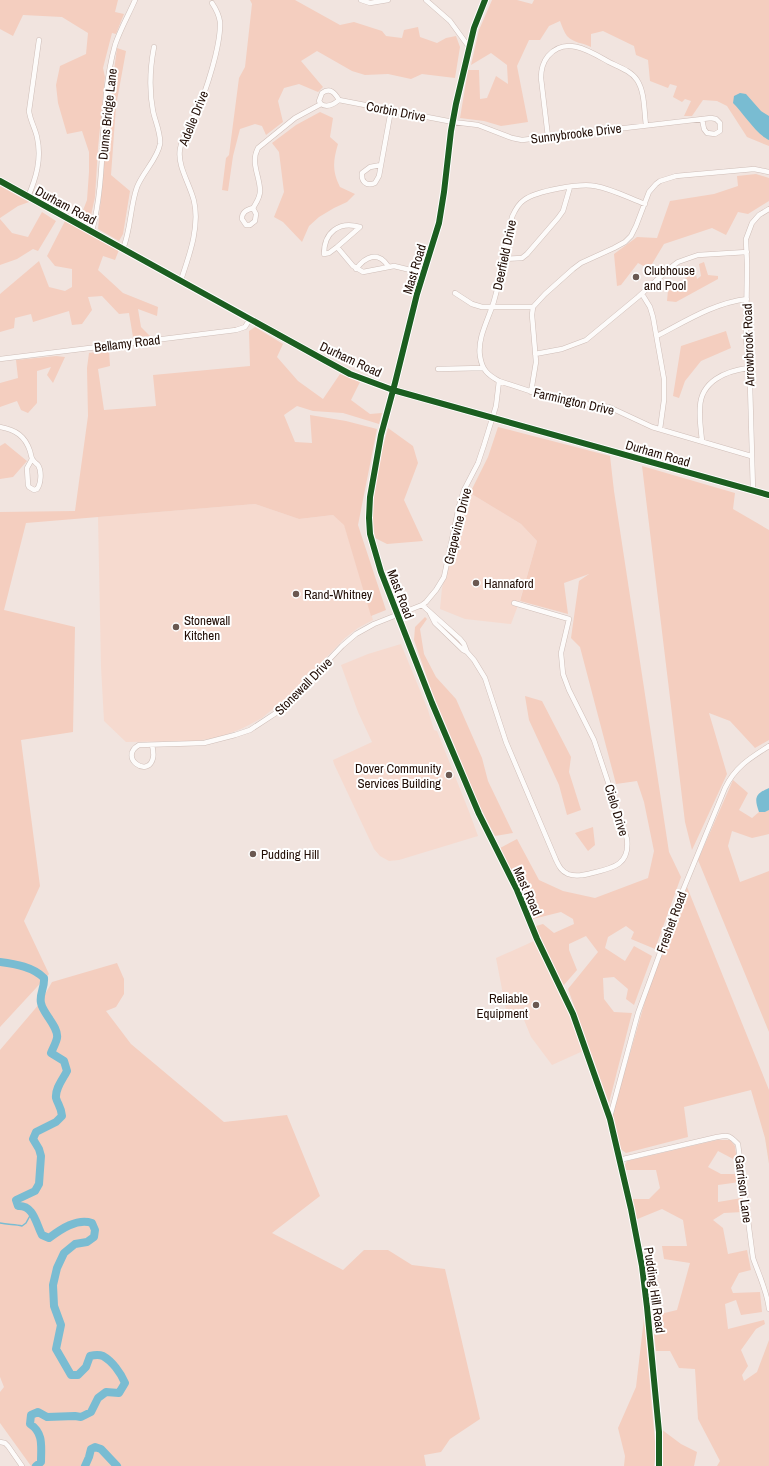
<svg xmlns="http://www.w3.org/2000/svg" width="769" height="1466" viewBox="0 0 769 1466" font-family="'Archivo Narrow',sans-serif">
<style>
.built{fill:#f6dacf}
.green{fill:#f4cebf}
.water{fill:#79bcd2}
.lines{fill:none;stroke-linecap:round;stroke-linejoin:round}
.stream{stroke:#79bcd2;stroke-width:1.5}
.river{stroke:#79bcd2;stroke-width:8}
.minor-casing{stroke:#cfbeb8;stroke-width:5.5}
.major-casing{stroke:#cfbeb8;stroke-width:6}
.minor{stroke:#fdfbfa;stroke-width:4.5}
.major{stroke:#fdfbfa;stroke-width:5.5}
.cycleway-casing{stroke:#fff;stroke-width:8}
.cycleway{stroke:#1b5e20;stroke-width:6}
.poi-dot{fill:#6a5851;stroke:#fff;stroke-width:1.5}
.labels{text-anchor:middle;stroke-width:4;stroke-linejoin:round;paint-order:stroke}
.street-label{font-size:13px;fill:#210d05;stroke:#fff}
.poi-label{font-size:13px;fill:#210d05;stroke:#fff;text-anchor:start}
</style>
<rect width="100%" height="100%" fill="#f1e4df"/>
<path class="built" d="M470,493l51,31 16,17 -17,59 -9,24 -46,-5 -25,-10 2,-21 24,-87z
M255,504l44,15 34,-4 11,9 29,96 -15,8 -13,10 -66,68 -5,2 -12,10 -21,11 -24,9 -23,3 -68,1 -22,-21 -3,-54 -3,-150z
M401,644l27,66 6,20 3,1 33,83 8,22 -79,24 -10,1 -9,-5 -6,-7 -40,-85 -1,-4 39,-18 -14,-30 -17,-47 27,-11z
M534,941l38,75 11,35 -31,14 -21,-28 -11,-27 -12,2 -2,-2 -10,-52z"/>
<path class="green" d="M0,0h118l-3,12 9,2 -8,20 -4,-1 -9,35 2,9 -7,71 -3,49 -6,27 -9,-6 7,-18 2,-28v-20l-7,-21 -15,3 -9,-31 -2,-18 4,-19 26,-12 2,-21 -26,-16 -39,-2 -10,21 -13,-7z
M250,0h45l45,25 14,-3 28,9 4,5 16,2 2,-8 14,-3 2,10 17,6 9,-5 10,-2 4,11 -5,31 -33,-4 -11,5 -23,-5 -23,1 -13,-4 -35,-20 -16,10 22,26 -5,5 -19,-8 -15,4 -6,13 5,21 -17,13 -4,-9 -7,-2 -15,5 -7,27 -5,35 -6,-1 4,-32 3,-3 10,-77 6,-11 7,-63z
M492,0h25l15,4 2,-4h235v146l-22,-9 -20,-31 -10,-5 -14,-1 -11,16h-8l7,-15 -6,-2 -3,3 -9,-5 4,-11 -7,-2 -2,4 -18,-7 -2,-21 -12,-5 -2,-9 -31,-15 -12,3v13c-7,-4 -18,-4 -24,-11 -3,-4 -5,-10 -7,-15l-11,5 -9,14h-11l-12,26 11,56 -27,4 -17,-5 -24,-3 8,-48h11l1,29 7,-1 9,-22 12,8 -1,-19 -16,-12 -20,12 8,-35z
M117,48l9,3 -10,55 -5,69 19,16 -7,43 -4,7 -21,-12 11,-119z
M320,112l13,6 -3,19 8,7c-5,17 -6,27 2,43l15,7 -8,8 -13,6 -15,9 -10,9 -7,16 -19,-20 -9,-5 10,-25 -5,-40 -7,-9 24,-18z
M756,174l13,4v23l-21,13 -10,-2 -12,23 -14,-7 -48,16 -15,25 -11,-6 -17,22 -4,1 -3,-32 23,-17 20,1 13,-37 44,-7 24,-8 -1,-10z
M0,186l29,16 -11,4 -18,12z
M42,212l14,9 -18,30 -5,-2 -16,10 -17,6v-46l12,14 16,4z
M65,221l54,29 -4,10 -12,-4 -5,14 25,23 35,14 -1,9 -19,-7 3,18 9,9 -17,1 -4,-24 -10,1 -17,-18 -14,1 4,13 -10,14 -10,1 -3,-14 -36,11 -2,-8 -16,4 -1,10 -14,4v-38l39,-33 10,26 16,4 7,-4v-18l-17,-3 -8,-10z
M704,262l4,13 10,1v3l-42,23 -9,-1 1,-11 8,1 9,-12 10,-9 2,9 4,-3 -2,-12z
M255,327l28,17 -6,13 21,24 25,18 17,-25 20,8 -9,18 19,14 12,-1 -3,11 -36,-11 -30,-2 -16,-5 -13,9 11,27 17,1 -2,-28 36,6 31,8 -19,96 28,85 -15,6 -27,-91 -11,-10 -34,4 -44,-15 -229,19 -22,87 71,17 -2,105 -52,8 19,146 -16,35 25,53 -49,53v-515l75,-1 13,-95 -1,-48 2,-15 20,-3 1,16 -12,3 6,41 52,-4 -3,-31 97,-9 -1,-35z
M726,331l5,17 -30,13 -16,20 -6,17 -6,-2 8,-50z
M56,356l9,1 -12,26 -6,-8 4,-8 -14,4v32l-9,10 -7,-3 -4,-9 -17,6v-24l18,-5 -2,-18z
M498,427l112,29 4,35 55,361 12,25 -26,72 -24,-10 3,-7 -8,-6 -18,11 -3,11 20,13 9,-15 18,10 -18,49 -8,-6 2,-10 -14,-12 -11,1 1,21 10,13 18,1 -23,90 -41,-114 30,-37 -12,-16 -17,8v6l8,20 -14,16 -24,-50 -3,-10 7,-2 11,9 20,-9 -1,-5 -12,-7 -28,7 -33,-71 17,-9 22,41 24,11 32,7 53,-20 6,-27 -10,-49 -7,-21 -21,3 -36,-137 -9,-9 8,-57 10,-7 -25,9 4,31 -48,-13 17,-60 -16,-17 -51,-31 18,-36z
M388,428l25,18 5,17 -14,37 19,41 -36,3 -12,-6c-1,-6 -2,-13 -3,-19 -2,-30 8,-62 16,-91z
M5,443l22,18 -14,16 -13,2v-33z
M642,466l93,27 -2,16 36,21v210l-14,8 -25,-27 -21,-8 18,61 -35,76 -7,-28z
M425,617l2,2 -7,10 4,25 12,23 20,22 26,59 6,23 25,52 -18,3 -17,-33 -30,-73 -16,-38 -18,-52 1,-13z
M525,696l17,5 29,56 -2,15 12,38 -14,5 -8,-30 -30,-65z
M733,780l15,13 -9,17 13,8 7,-6h6l4,-2v24l-17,4 -20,-7 -4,15 12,36 29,-11v161l-71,-172z
M593,827l2,18 -7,6 -13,-18z
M687,887l82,203v74l-4,-26 -14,-48 -67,17 4,30 -62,16 -7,-5 -7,-32 38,-132z
M117,963l7,16v15l-8,13 -10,4 25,33 93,78 63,-7 33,81 -48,37 71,37 21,-20h24l24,15 33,4 35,150 -30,20 -9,13 -17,3 2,11h-395l-31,-43v-31l4,-5 -4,-10v-327l40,-47 12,-21z
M717,1140h13l5,6 2,15 -19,-10 -10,16 13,7h18l1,8 -22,3v17l24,-4 1,14 -19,1 -11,7 10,8 5,26 19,-4 4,20 -12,3 -8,15 2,5 27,-1 2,20 -21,3 -5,-15 -11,4 3,25 36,-9 1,4 -9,5 -15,21 7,16 -6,9 2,6 13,-9 12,-32v126h-52l3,-5 -22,-42 -3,-50 -16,-1 -9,-17h-14l-4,-35 25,-6 13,-47 -26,-4 -2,-13h25l-4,-26 -21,-11 -27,11 -5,-21h19l11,-11 -4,-18h-34l5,-9z
M644,1318l12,135 -2,13h-30l1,-10 -7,-28 18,-41z
M661,1429l20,15 16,8 -3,14h-34l2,-13z"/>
<path class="water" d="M740,93l6,1 15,17 8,5v24c-12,-5 -26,-27 -36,-37l1,-7z
M769,788v22l-4,2h-6c-5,-14 -4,-18 10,-24z"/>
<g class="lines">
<path class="stream" d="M0,1223c8,2 15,1 22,3l4,-3 6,-11"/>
<path class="river" d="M0,962c16,2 33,5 44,16 1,9 -5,16 -3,25 2,11 18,24 16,35 -1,5 -4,10 -6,15l13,8 3,10c-4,8 -12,17 -11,27 2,7 5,8 6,18l-6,6 -20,10 -3,7 6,10 2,7 -2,28 -4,7 -19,9 2,6c16,-1 18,18 24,29l7,3c12,-9 28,-20 43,-15l3,7 -1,7 -7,5 -12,2 -11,9 -7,15 -4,17 1,21 7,19 -5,24 15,26h7l8,-8 4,-11c4,-1 8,-2 13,0 9,5 18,17 22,27l-6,10 -13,-1 -8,6 -7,14 -10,5 -6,-1 -28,1 -9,-5 -7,3 -1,9c14,9 11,23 11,38l-5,4
M85,1466l4,-9 2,-8 4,-2 6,2 16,17"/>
<defs>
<path id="minor" d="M361,0l9,3 18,-3
M426,0l24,21 19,26
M485,0l-11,28 -18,76 -5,27 -7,61 -5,31 -22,71 -22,89 -14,52 -11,62 -1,21 1,16 11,38 51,131 47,111 38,76 20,49 36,75 37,105 21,90 11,57 5,41 12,125v34
M339,100c-4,-7 -9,-13 -17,-7l-3,8 2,3c6,4 12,1 18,-4l114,22 25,3 34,13 10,2 189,-22 5,1 4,4v8l-5,3 -8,-1 -3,-4 -2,-10
M548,137l-7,-59c0,-8 2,-16 7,-22 18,-21 43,-4 61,6 10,5 22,9 28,18 8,12 7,31 9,45
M381,165l-2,11 -4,7c-9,4 -14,-2 -13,-10l8,-6z
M381,165l10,-55
M28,197c8,-19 14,-38 9,-60 -2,-9 -7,-17 -8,-26l10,-71
M253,208c3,-5 7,-10 7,-17 0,-15 -10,-28 -2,-43l37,-30 26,-14
M253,208l3,6 -1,7 -5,4h-4l-4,-6c0,-7 4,-9 11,-11z
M92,231c16,-60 6,-126 23,-186 5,-15 14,-31 20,-45
M337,247l-8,6 -5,1c0,-22 15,-33 36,-27l-23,20 16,19 10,6 31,-6 29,7
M123,249c8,-20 7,-42 14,-62 6,-15 21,-29 23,-43 1,-11 -5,-23 -7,-33 -4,-21 -3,-43 1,-64
M504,259l18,-1 5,-4 31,-36 5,-7 7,-24
M356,269c10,-13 22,-18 32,-3
M181,280c8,-24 19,-53 13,-79 -4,-17 -17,-35 -14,-52 2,-13 11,-25 16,-36 10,-21 25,-68 24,-91 -1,-7 -4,-13 -8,-19
M455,293l17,11 10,3h51
M642,294l8,13 3,10 11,62v21l-4,29
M533,307l12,-13 28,-25 8,-6 33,-15 11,-6 6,-6 5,-10 13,-34 7,-8 4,-3 16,-5 78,-7 15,3
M657,336c29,-15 57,-33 90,-37
M535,354l27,-5 24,-9 52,-43 32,-29 8,-6 20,-7 49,-3
M0,359l236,-29 9,-3 5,-8
M438,369l45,-1
M499,381c-11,-6 -17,-11 -19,-25 -3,-18 9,-38 14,-55 8,-28 12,-56 18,-84 3,-7 6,-13 12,-17 12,-9 56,-17 71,-14 17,3 34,12 50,18
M531,392l5,-30 -4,-47 1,-8
M0,427c16,3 25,9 30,24 1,3 1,7 3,9 1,2 3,3 5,5 4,6 3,19 -1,24l-3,1 -5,-3 -1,-2 -1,-17 5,-9
M702,441c-1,-11 -3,-23 -2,-34 1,-26 26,-36 48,-39
M753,491l-3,-107 -4,-46 1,-73 -1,-26 6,-16 7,-8 10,-6
M422,605l38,34 4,5 3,8
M430,613l5,10 28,27 4,2 7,8 11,18 21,64 50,118c3,6 5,11 12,14 8,3 16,1 24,-1 21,-5 38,-8 35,-34l-33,-99 -25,-50 -6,-16 -2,-21 8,-34 -55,-16
M152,745c1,4 2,9 1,13 -5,21 -35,-1 -14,-13l65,-2 31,-8 15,-5 32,-21 60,-63 14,-12 18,-10 48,-19 4,-3 10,-12 8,-13 15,-71 5,-16 14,-27 6,-18 12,-39 3,-25 49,16 21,5 40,5 43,20 99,29
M610,1117l28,-104 45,-123 42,-102c10,-21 25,-30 44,-42
M619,1160l98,-23c12,-2 12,-2 21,7l15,114c6,17 14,33 16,51
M0,1442l5,1 3,3 14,20"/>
<path id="major" d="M0,181l326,180 24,13 43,16 376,105"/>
</defs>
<use href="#minor" class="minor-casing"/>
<use href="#major" class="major-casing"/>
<use href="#minor" class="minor"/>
<use href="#major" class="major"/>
<defs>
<path id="cycleway" d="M485,0l-11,28 -18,76 -5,27 -7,61 -5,31 -22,71 -22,89 -14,52 -11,62 -1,21 1,16 11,38 51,131 47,111 38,76 20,49 36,75 37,105 21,90 11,57 5,41 12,125v34
M0,181l326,180 24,13 43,16 376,105"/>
</defs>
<use href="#cycleway" class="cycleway-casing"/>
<use href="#cycleway" class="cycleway"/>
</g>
<g class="poi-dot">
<circle cx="636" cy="277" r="4"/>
<circle cx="476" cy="583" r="4"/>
<circle cx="296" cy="594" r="4"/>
<circle cx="176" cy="627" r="4"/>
<circle cx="449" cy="775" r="4"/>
<circle cx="253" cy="854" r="4"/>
<circle cx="536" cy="1005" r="4"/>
</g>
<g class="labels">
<g class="street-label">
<text transform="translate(396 111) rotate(11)" y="5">Corbin Drive</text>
<text transform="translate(107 114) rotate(-84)" y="5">Dunns Bridge Lane</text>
<text transform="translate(193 118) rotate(-68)" y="5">Adelle Drive</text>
<text transform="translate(576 133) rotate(-7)" y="5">Sunnybrooke Drive</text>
<text transform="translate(66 205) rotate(28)" y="5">Durham Road</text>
<text transform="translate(504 255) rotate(-78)" y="5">Deerfield Drive</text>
<text transform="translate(414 269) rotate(-73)" y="5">Mast Road</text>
<text transform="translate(127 343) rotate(-7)" y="5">Bellamy Road</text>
<text transform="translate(748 345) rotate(-92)" y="5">Arrowbrook Road</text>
<text transform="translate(351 359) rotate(25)" y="5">Durham Road</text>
<text transform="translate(574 401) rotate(13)" y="5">Farmington Drive</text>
<text transform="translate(658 453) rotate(16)" y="5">Durham Road</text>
<text transform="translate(457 526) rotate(-76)" y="5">Grapevine Drive</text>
<text transform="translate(401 594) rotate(69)" y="5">Mast Road</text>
<text transform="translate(303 686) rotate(-45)" y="5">Stonewall Drive</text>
<text transform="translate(617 810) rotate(73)" y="5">Cielo Drive</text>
<text transform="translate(528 891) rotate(66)" y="5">Mast Road</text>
<text transform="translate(671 922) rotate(-70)" y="5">Freshet Road</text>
<text transform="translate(744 1189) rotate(83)" y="5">Garrison Lane</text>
<text transform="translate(655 1290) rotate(82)" y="5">Pudding Hill Road</text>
</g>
<g class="poi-label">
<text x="644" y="275">Clubhouse<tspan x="644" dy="15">and Pool</tspan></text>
<text x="484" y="588">Hannaford</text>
<text x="304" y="599">Rand-Whitney</text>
<text x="184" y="625">Stonewall<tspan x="184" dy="15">Kitchen</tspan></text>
<text x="441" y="773" text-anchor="end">Dover Community<tspan x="441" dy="15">Services Building</tspan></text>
<text x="261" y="859">Pudding Hill</text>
<text x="528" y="1003" text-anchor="end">Reliable<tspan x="528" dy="15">Equipment</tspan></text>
</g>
</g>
</svg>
